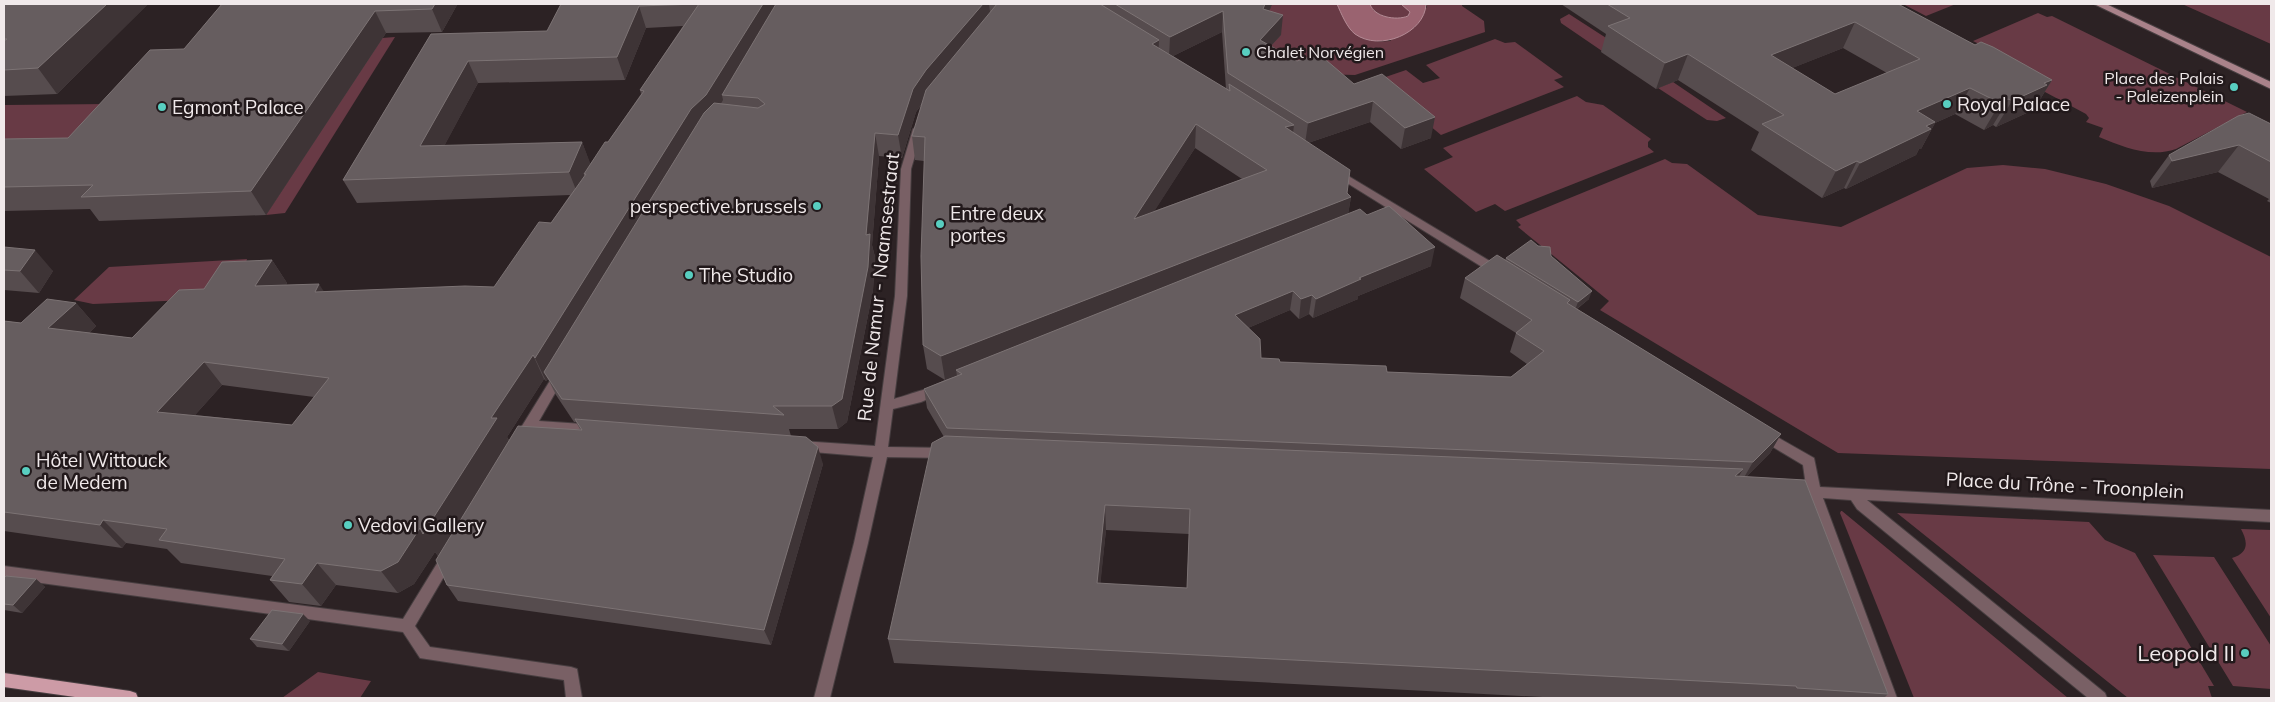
<svg xmlns="http://www.w3.org/2000/svg" width="2275" height="702" viewBox="0 0 2275 702" font-family="Mulish,sans-serif">
<style>
.green{fill:#683a45}
.water{fill:#9a6370;stroke:#b48b95}
.lines{fill:none;stroke-linecap:round;stroke-linejoin:round}
.street-casing{stroke:#473e40;stroke-width:2}
.secondary-casing{stroke:#473e40;stroke-width:2}
.primary-casing{stroke:#473e40;stroke-width:2}
.street{fill:#796065;fill-rule:evenodd}
.secondary{fill:#a9828a;fill-rule:evenodd}
.primary{fill:#cd9ba6;fill-rule:evenodd}
.wall{fill:#564c4e;fill-rule:evenodd}
.shaded-wall{fill:#3e3436}
.building{fill:#665d5f;stroke:#7c7374;fill-rule:evenodd}
.poi-dot{fill:#58cec0;stroke:#22191b;stroke-width:2}
.labels{text-anchor:middle;stroke-width:5;stroke-linejoin:round;paint-order:stroke}
.far-poi-label{font-size:16px;fill:#f0e9ea;stroke:#22191b;text-anchor:start}
.poi-label{font-size:19px;fill:#f0e9ea;stroke:#22191b;text-anchor:start}
.street-label{font-size:19px;fill:#f0e9ea;stroke:#22191b}
.near-poi-label{font-size:22px;fill:#f0e9ea;stroke:#22191b;text-anchor:end}
</style>
<rect width="100%" height="100%" fill="#2c2224"/>
<path class="green" d="M1272,4h65c13,26 21,40 53,37l37,-34 -1,-3h36v2l22,15 1,11 -130,43 -75,-2 -24,-49 12,-10z
M1370,4h31l7,5 2,5c-10,10 -36,2 -40,-10z
M1903,4h53l-30,12z
M2182,4h89v40z
M2038,13l9,4 5,-1 195,96 -71,37c-26,9 -53,-2 -77,-12l4,-9 -17,-6 3,-4 -3,-4 -108,-58 3,-11 -8,-4z
M1569,14l48,31 -15,6 -41,-28 -1,-4z
M395,37l-110,176 -19,2 116,-177z
M1495,39l10,4 10,-1 48,35 -9,3 10,7 -123,48 -42,-35 -31,-17 38,-13 17,13 17,-5 -14,-13z
M1673,82l53,36 -9,3 -10,-1 -49,-32z
M1577,96l9,6 17,3 48,34 -3,3v5l6,5 -149,59 -10,-7 -19,8 -52,-43 29,-12 -10,-9z
M109,104l-26,41 -79,6v-46z
M1665,159l7,4 15,1 71,51 83,12 126,-59 36,-3 42,4 61,15 63,22 102,51v212l-433,-16 -238,-143 9,-9 -91,-74 3,-2 -5,-5z
M247,259l-3,11 -31,29 -120,5 -19,-4 35,-33z
M1841,511h1l226,187h-154l-74,-185z
M1897,513l192,9 16,18 30,13 79,133h-6l4,12h-84z
M2241,529l30,1v88l-39,-60c17,-5 16,-16 9,-29z
M2153,555l61,2 57,89v43l-38,-3z
M318,672l53,9 -11,17h-78z"/>
<path class="water" d="M1337,4h33c4,13 26,17 38,12l2,-4 -9,-8h25c-1,29 -46,48 -71,30 -8,-6 -14,-21 -18,-30z"/>
<g class="lines">
<defs>
<path id="street" d="M918,126l5,3 -12,40 -4,127 -13,103c11,-3 44,-15 50,-13l1,3 -1,3 -23,10 -28,7 -5,38 58,1 5,1 2,4 -2,4 -5,1 -59,-1 -19,86 -38,155h-16l40,-155 19,-86 -72,-6 -5,-1 -2,-4 2,-4 5,-1 74,5 20,-150 6,-127 12,-40z
M1335,168l168,101 2,3 -2,3h-8l-164,-102 -1,-2 1,-2z
M560,369l6,5 -27,47 58,4 5,1 2,4 -2,4 -5,1 -63,-5 -7,5 -5,-1 -2,-4 2,-4 34,-55z
M1763,429l51,29 6,29 451,23v12l-404,-22 238,193 2,5h-19l-231,-189 -6,-9 -28,-2 74,200h-16l-72,-201 -21,-2 -2,-4 2,-4 18,-1 -3,-21 -45,-27 -2,-4 2,-4z
M449,550l5,2 2,4 -41,70 15,21 141,20 6,2 5,29h-16l-2,-18 -144,-22 -17,-26 -399,-54v-12l399,53 41,-67z"/>
<path id="secondary" d="M2094,4h12l165,78v7z"/>
<path id="primary" d="M4,673l126,18 6,2 2,5h-56l-78,-11z"/>
</defs>
<use href="#street" class="street-casing"/>
<use href="#secondary" class="secondary-casing"/>
<use href="#primary" class="primary-casing"/>
<use href="#street" class="street"/>
<use href="#secondary" class="secondary"/>
<use href="#primary" class="primary"/>
</g>
<path class="wall" d="M4,4h144l-91,90 -53,2z
M222,4h265l-30,1 -15,27 -56,1 -120,182 -167,6 -9,-12 -86,2v-72l64,-1 116,-89z
M561,4h711l-3,7 12,24 -10,11 26,15 57,23 77,54 -30,11 -31,-27 -62,21 39,50 4,4 -3,17 83,52 -73,30v3l-45,19 -4,-4 -10,5 -9,-9 -42,18 13,30 19,4 107,10 124,5 16,-13 -17,-12 6,-19 -56,-35 5,-20 40,-18 1,-2 45,-2 38,43 -12,10 204,125 -11,19 -24,24 142,217 -4,4h-323l-667,-35 -6,-24 56,-202 -17,-29 -3,-19 21,-9 -18,-11 -4,-24 1,-184 -9,-1 -3,-24 10,-32 -6,8 -14,46 -23,-2 -7,89 3,12 -2,33 -26,132 -9,7h-49l2,7 32,28 -52,181 -313,-44 -11,-16 -9,-29 -3,-4 -21,32 -16,9 -62,-8 -15,21 -32,-4 -19,-22 2,-4 -91,-13 -14,-14 -41,-6 -4,5 -118,-17v-210l17,2 55,-20 20,23 -7,7 43,5 72,-49 68,-29 15,23 -1,2 38,6 170,-4 57,-64 19,-28 -213,8 -14,-23 88,-146 116,-3zM683,26l-43,64 1,4 -33,48 -18,22 -8,-22 -138,4 34,-63 147,-3 21,-52zM1222,32l4,57 -53,-33zM1195,148l47,31 -88,32zM544,379l2,2 2,-2 8,16 18,27h2l4,7 -71,11 -2,-3zM222,385l92,12 -22,28 -97,-10zM1106,530l83,4 -2,54 -87,-4z
M1561,4h337l77,41 77,35 -16,26 -3,1 -2,4 -35,16 -3,-2 -9,5 -29,-16 -20,9 -14,26h-2l-3,6 -70,34 -2,-1 -22,10 -71,-48 8,-18 -81,-52 -22,9 -55,-37 5,-18zM1843,48l44,25 -52,21 -43,-26z
M2271,124v79l-4,-2 2,-2 -51,-27 -66,16 -2,-7 19,-26z
M4,247l49,24 -14,22 -35,-3z
M4,578l32,1 9,8 -23,26 -18,-3z
M310,621l-21,30 -32,-4 -7,-8z"/>
<path class="shaded-wall" d="M107,4h41l-91,90 -19,-26z
M435,4h22v1l-15,27 -10,-23z
M763,4h19l-60,91 1,5 -10,18 -169,254 4,7 -2,2 -11,-23 156,-249z
M983,4h6l2,15 -62,74 -13,19 -14,46 -4,-23 15,-46 13,-19z
M1265,4h7l-11,25 2,-20z
M639,6l7,22 -21,52 -8,-23z
M375,11l11,22 -120,182 -15,-24z
M1223,11l-1,21 -53,26 1,-21z
M1283,15l-2,20 -23,25 2,-20z
M1855,22l-12,26 -83,33 11,-26z
M1159,40l-1,24 -6,-20z
M1688,54l-10,26 -22,9 9,-26z
M468,61l10,22 -46,86 -12,-23z
M2052,80l-16,26 -3,1 -2,4 -35,16 16,-26 32,-18z
M1970,88l-15,26 -20,9 -14,26h-2l-3,6 -70,34 14,-26 57,-52z
M2009,99l-16,26 -9,5 16,-27z
M1373,101l-3,21 -65,22 3,-21z
M1435,117l-4,21 -30,11 4,-21z
M1196,124l-1,24 -61,95v-24z
M1294,125l-3,24 -6,-22z
M875,133l4,23 -7,89 3,12 -2,33 -26,132 -9,7 -6,-23 34,-171z
M582,142l9,23 -5,9h-2l1,4 -7,17 -9,-23z
M2239,145l-21,27 -66,16 20,-27z
M1857,161l-13,27 -22,10 14,-27z
M1351,197l-4,24 -391,149 1,6 -12,4 -4,-24z
M1435,247l-4,19 -73,30v3l-45,19 3,-19 43,-21z
M35,250l18,21 -14,22 -19,-22z
M272,260l15,23 -16,27 -16,-24z
M319,284l15,23 -19,-15z
M1293,291l-3,19 -56,24 1,-19z
M1592,291l-3,8 -14,11 3,-8z
M1312,295l-3,19 -10,5 2,-20z
M76,303l20,23 -27,25 -21,-23z
M533,355l11,24 -37,58 2,4 -70,116 -4,-5 -21,32 -16,9 -17,-22 110,-153z
M204,362l18,23 -45,50 -20,-23z
M1781,434l-11,19 -28,28 11,-19z
M818,447l5,17 -52,181 -7,-15z
M1743,469l-14,25 6,-18z
M1105,505l1,25 -8,78 -1,-25z
M103,520l23,23 -4,5 -22,-23z
M317,563l19,22 -15,21 -19,-22z
M36,579l9,8 -23,26 -9,-8z
M303,614l7,7 -21,30 -7,-7z"/>
<path class="building" d="M4,4h103l-69,64 -34,2v-29l3,-2h-3z
M222,4h213l-3,5 -57,2 -124,180 -170,6 12,-12 -89,2v-48l64,-1 82,-88 34,-1z
M561,4h136l-58,2 -22,51 -149,4 -48,85 162,-4 -13,30 -226,8 88,-146 116,-3z
M699,4h64l-57,91 -15,14 -156,249 -2,-3 -42,63h6l-74,116 -3,-6 -22,34 -17,9 -64,-8 -15,21 -32,-4 15,-21 -126,-19 8,-11 -64,-9 -3,5 -96,-13v-191l17,2 26,-24 29,4 -28,25 84,10 47,-48 25,-1 18,-27 50,-2 -17,26 64,-2 -4,8 150,-6 29,1 45,-65 12,1 35,-49h-2l21,-32h3l36,-51 -4,-1zM204,362l125,16 -37,47 -135,-13z
M776,4h207l-57,66 -13,19 -15,46 -23,-2 -9,102 4,-1 -2,33 -26,132 -10,7h-59l11,9 -222,-16 -18,-27 160,-259 10,-10 44,5 7,-4 -7,-6 -36,-3z
M997,4h103l59,36 -7,4 78,47 -1,-7 65,41 -9,2 65,43 -3,23 4,4 -410,159 -18,-11 -2,-89 4,-119 -13,-1 14,-46zM1196,124l71,46 -133,49z
M1115,4h150l-2,5 20,6 -23,25 37,21 22,-7 35,30 28,-10 53,43 -30,11 -32,-27 -65,22 -80,-50 -5,-62 -53,26z
M1607,4h291l77,41 6,-3 12,5 59,33 -8,3 3,2 -35,16 -3,-2 -9,4 -30,-15 -53,23 18,11 -9,4 5,3 -71,34 -3,-2 -21,10 -74,-47 22,-9 -96,-61 -23,9 -57,-37 22,-8zM1855,22l65,37 -85,35 -64,-39z
M2249,113l22,11v38l-32,-17 -67,16 -3,-6 69,-39z
M1389,206l46,41 -76,31 2,1 -45,20 -4,-4 -11,4 -8,-8 -58,24 25,24 1,19 18,1 1,3 106,4 1,6 124,5 33,-26 -28,-18 16,-13 -67,-42 32,-23 73,45 -3,3 214,131 -28,28 -806,-34 -23,-39 38,-15 -6,-4 404,-161 7,6z
M1531,240l7,6 12,1 1,9 41,35 -14,11 -72,-44z
M4,247l31,3 -15,21 -16,-1z
M575,419l231,18 12,10 -54,183 -317,-45 -11,-25 82,-134 64,4z
M945,436l798,33 -8,7 70,4 83,214 -91,-6 -1,-2 -908,-47 44,-196zM1105,505l85,4 -3,79 -90,-5z
M6,576l30,3 -23,26 -9,-1v-26z
M272,610l31,4 -21,30 -32,-5z"/>
<g class="poi-dot">
<circle cx="1246" cy="52" r="5"/>
<circle cx="2234" cy="87" r="5"/>
<circle cx="1947" cy="104" r="5"/>
<circle cx="162" cy="107" r="5"/>
<circle cx="817" cy="206" r="5"/>
<circle cx="940" cy="224" r="5"/>
<circle cx="689" cy="275" r="5"/>
<circle cx="26" cy="471" r="5"/>
<circle cx="348" cy="525" r="5"/>
<circle cx="2245" cy="653" r="5"/>
</g>
<g class="labels">
<g class="far-poi-label">
<text x="1256" y="58">Chalet Norvégien</text>
<text x="2224" y="84" text-anchor="end">Place des Palais<tspan x="2224" dy="18">- Paleizenplein</tspan></text>
</g>
<g class="poi-label">
<text x="1957" y="111">Royal Palace</text>
<text x="172" y="114">Egmont Palace</text>
<text x="807" y="213" text-anchor="end">perspective.brussels</text>
<text x="950" y="220">Entre deux<tspan x="950" dy="22">portes</tspan></text>
<text x="699" y="282">The Studio</text>
<text x="36" y="467">Hôtel Wittouck<tspan x="36" dy="22">de Medem</tspan></text>
<text x="358" y="532">Vedovi Gallery</text>
</g>
<g class="street-label">
<text transform="translate(878 287) rotate(-84)" y="7">Rue de Namur - Naamsestraat</text>
<text transform="translate(2065 485) rotate(3)" y="7">Place du Trône - Troonplein</text>
</g>
<g class="near-poi-label">
<text x="2235" y="661">Leopold II</text>
</g>
</g>
<rect width="2275" height="702" fill="none" stroke="#f0e9ea" stroke-width="10"/>
</svg>
